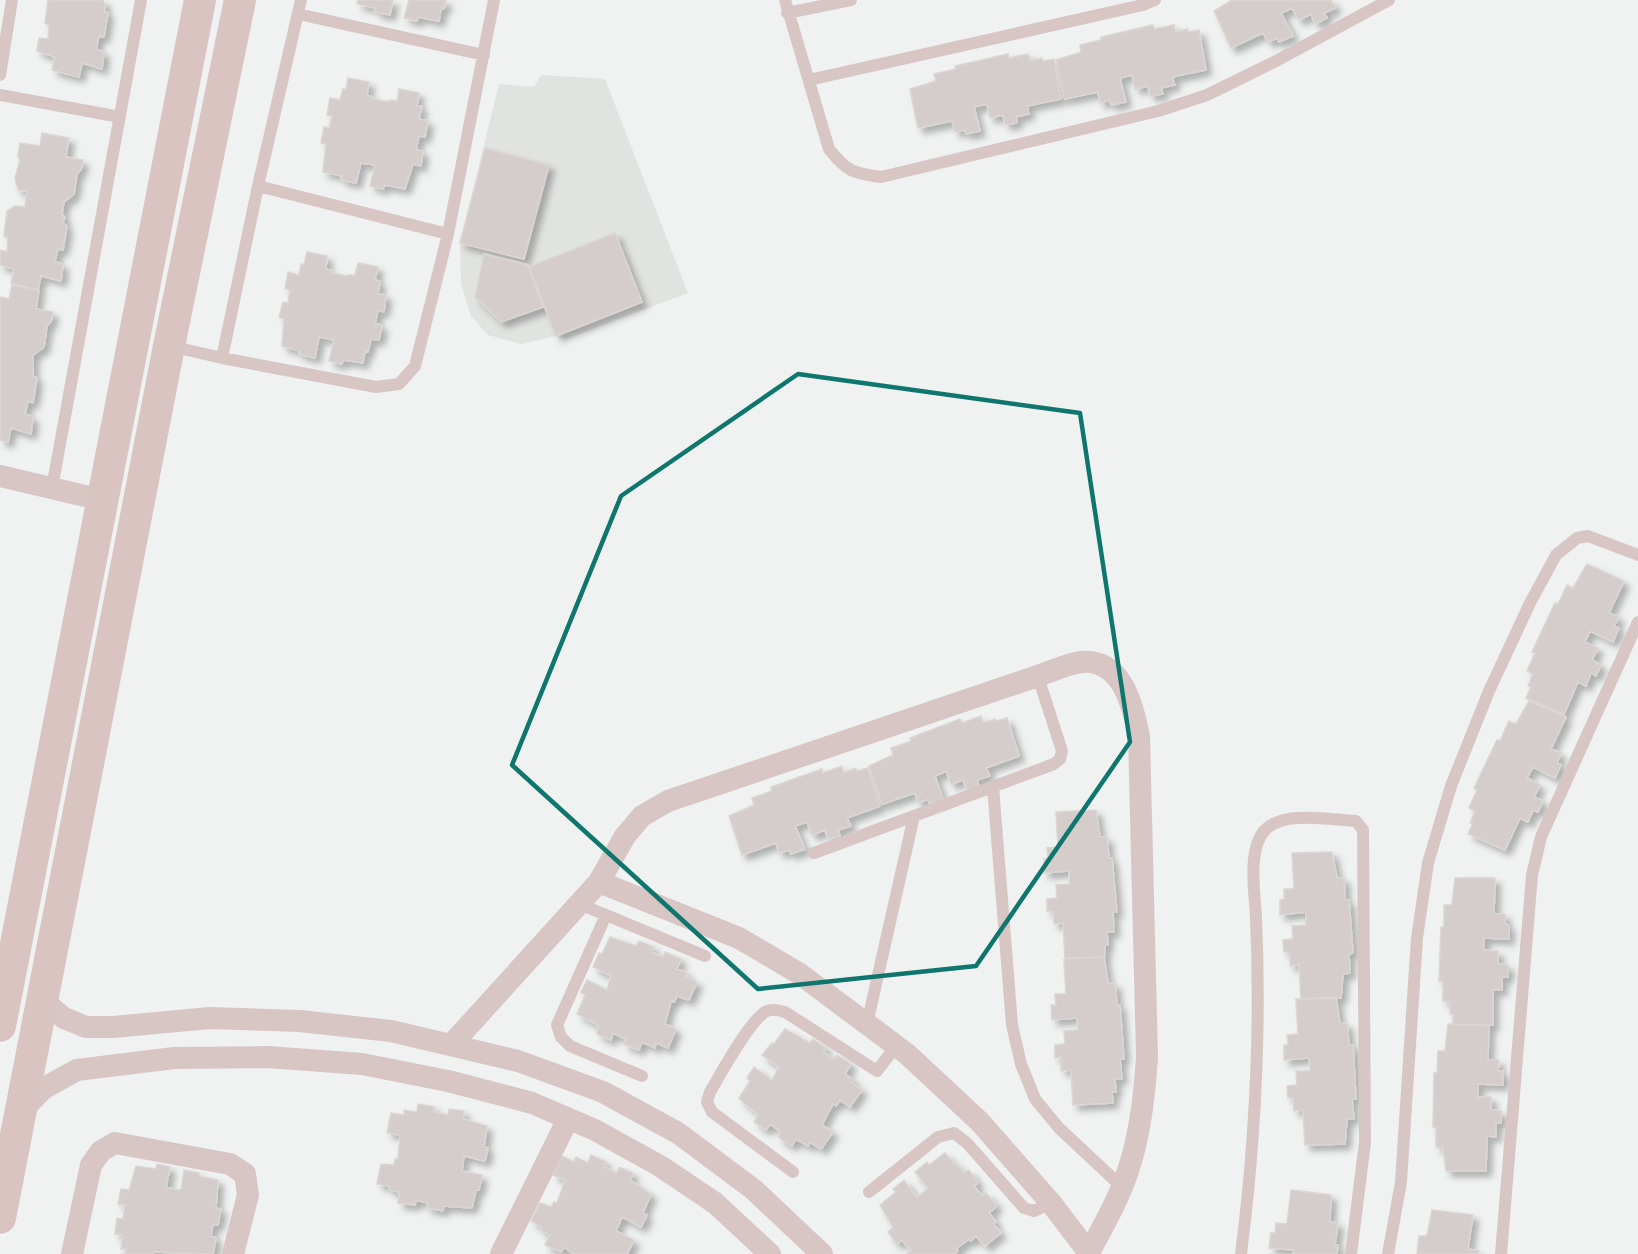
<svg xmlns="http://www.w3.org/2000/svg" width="1638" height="1254" viewBox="0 0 1638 1254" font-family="'Public Sans',sans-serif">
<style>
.education{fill:#e1e3e1}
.building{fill:#d4cdcb;stroke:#dbd5d3;stroke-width:1.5;filter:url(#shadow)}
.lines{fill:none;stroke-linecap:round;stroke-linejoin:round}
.lane{stroke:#d8c6c5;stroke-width:12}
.street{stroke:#d8c6c5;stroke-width:22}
.secondary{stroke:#d9c4c1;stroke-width:32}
.marked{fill:none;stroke:#0f766e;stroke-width:4.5;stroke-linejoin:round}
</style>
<defs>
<filter id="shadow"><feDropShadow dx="5.5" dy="5.5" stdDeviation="3" flood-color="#0004"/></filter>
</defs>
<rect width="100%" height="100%" fill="#eff2f1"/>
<path class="education" d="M541,75l64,4 83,214 -122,46 -10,-3 -35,8 -33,-9 -17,-19 -10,-32 -1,-41 39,-159 35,3z"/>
<path class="building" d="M48,0h55l2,5 -1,6 4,2 -4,24 -5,-1 -3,13 8,3 -2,17 -20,-6 -3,14 -27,-7 3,-13 -18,-6 2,-13 9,1 1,-13 -4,-3z
M358,0h35l-3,15 -15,-3 1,-4 -19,-4z
M409,0h37l-2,9h-3l-2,12 -21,-4 -1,4 -13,-3z
M1232,0h99l5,8 -12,5 3,5 -12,6 -4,-10 -12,6 -7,-12 -11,5 12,23 -14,6 -2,-4 -9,4 -5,-9 -32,15 -17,-37z
M1153,25l1,4 20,-4 1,7 13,-3v3l11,-2 7,40 -34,7 3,8 -14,3 2,6 -13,2 -2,-10 -13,3 -3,-14 -12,3 6,24 -15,3 -1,-5 -10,3 -2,-11 -34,7 -8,-39 25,-8 -1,-7 21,-5v-3z
M1008,54l1,4 19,-4 2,7 12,-3 1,3 11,-2 7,40 -34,7 2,8 -13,3 1,6 -12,2 -2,-10 -13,3 -3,-14 -13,3 6,24 -14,3 -1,-4 -10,2 -3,-11 -34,7 -8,-39 26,-8 -2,-7 22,-5 -1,-3z
M348,78l21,4 -2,13 6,2v2l16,3v-2l8,1 2,-12 20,4 -2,13h5l-3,13 9,2 -3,16 -6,-1 -3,14 7,1 -2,15 -8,-2 -8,25 -20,-4 -2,4 -13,-3 5,-21 -14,-2 -5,20 -15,-3 1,-4 -19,-4 3,-28 -5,-1 3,-16 5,1 3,-12 -5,-1 3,-17 10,2 3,-11 3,1z
M42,133l27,5 -3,19 17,3 -2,10 -4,4 -3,20 -10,8 -2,12 3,3 -2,6 4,3 -4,24 -5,-1 -3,12 8,4 -2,16 -20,-5 -3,14 -27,-7 3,-14 -14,-4v-15l7,2 1,-14 -4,-2 3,-25 8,-5 10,1 2,-16 -9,-1 -3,-12 5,-18 -2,-4 2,-13 20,3z
M485,148l64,17 -25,94 -64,-16z
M615,233l27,69 -86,34 -27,-69z
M307,252l20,4 -1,13 6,2 -1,2 16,3 1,-1h7l3,-12 20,4 -3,13 5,1 -2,13 8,1 -2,17 -6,-2 -3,14 7,1 -3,15 -8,-1 -3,13 -3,-1 -2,12 -20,-3 -1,4 -13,-3 5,-21 -15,-3 -4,21 -16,-4 1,-3 -18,-5 2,-27 -5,-2 4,-15 5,1 2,-13 -5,-1 3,-17 11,3 2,-11 3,1z
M484,254l44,11 15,42 -42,15 -26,-25z
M12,285l27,5 -3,19 17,3 -2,10 -4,4 -3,21 -11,8v21l4,2 -4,25 -5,-2 -3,13 8,3 -2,17 -20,-6 -3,14 -8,-2v-143l9,2z
M1587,564l37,17 -15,32 10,4 -5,9 5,2 -6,14 -23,-11 -5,11 13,6 -6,12 9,5 -5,11 -5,-3 -5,13 -8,-4 -14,32 -38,-16 5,-11 -3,-1 5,-12 -6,-3 8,-18 -3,-1 23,-49 3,1 9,-19 6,3z
M1529,701l37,16 -15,32 10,4 -4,10 4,2 -6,13 -22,-11 -6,11 13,7 -6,12 9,4 -5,11 -5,-2 -5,12 -8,-4 -15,32 -37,-16 5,-10 -3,-1 5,-12 -6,-3 8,-18 -3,-2 23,-48 3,1 9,-20 7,3z
M981,716l2,7 12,-4 1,2 11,-3 12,38 -33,12 4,8 -13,4 2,6 -12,4 -4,-10 -12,4 -5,-13 -11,5 8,23 -14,4 -1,-4 -10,4 -3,-10 -33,11 -13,-38 24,-11 -2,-7 20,-7 -1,-3 50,-19 2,4z
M842,766l2,7 12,-5 1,3 11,-3 12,38 -33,12 4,8 -13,4 2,6 -12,3 -3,-9 -13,5 -5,-13 -12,4 10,23 -14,5 -2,-4 -10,3 -3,-10 -34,12 -13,-39 25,-11 -2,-7 20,-7 -1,-4 51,-18 1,4z
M1096,810l4,27h7l2,21h3l5,54h-4l1,20h-7l1,13h-3v12l-40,1 -2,-35 -9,1 -1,-13h-6v-12l10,-1 -1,-13 14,-1 -1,-13 -25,2v-14l4,-1 -1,-10 11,-1 -2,-35z
M1332,852l5,26h7l1,22h4l4,53 -4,1 1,19 -7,1 -2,24 -40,1 -2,-35 -9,2v-14h-6l-1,-12 10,-1 -1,-13 14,-1v-13l-26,3v-15l4,-1v-10h10l-2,-36z
M1455,878h40l-1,36h11v10l4,1v14l-25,-1v12l14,1v13l10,1v12h-6v13h-9v35h-40v-11h-3v-13h-7v-20h-4l2,-54h3v-22h8z
M610,937l26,9 3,-5 15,6 -3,5 12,5 2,-5 16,7 -4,10 10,4 -1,4 11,5 -8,18 -12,-4 -3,6 -3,-1 -6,23 11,5 -8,19 -12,-5 -1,5 -13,-6 -3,8 -15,-6 2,-5 -13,-6 -2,7 -14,-6 2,-8 -22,-12 8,-19 -4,-3 6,-12 20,10 4,-14 -18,-9 6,-14 3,1z
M1104,957l4,26h7l2,22h3l4,54h-4l2,20h-7l1,13h-4l1,11 -40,2 -2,-35 -10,1v-14l-6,1v-13l10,-1 -1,-13 14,-1 -1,-12 -25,2 -1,-15h5l-1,-11h11l-2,-35z
M1336,997l4,27 7,-1 2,22h4l3,54h-4l2,20h-7l-2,25 -40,1 -2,-35 -9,1 -1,-13h-5l-1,-12 10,-1 -1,-14h14l-1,-13 -25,2v-15h4l-1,-10 11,-1 -2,-35z
M1448,1024l41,1 -1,35h11l-1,11h5v14l-25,-1v13h13v13l10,1v12h-5v14l-9,-1 -1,35h-40l-3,-24h-7v-20h-3l1,-54h3l1,-22h7z
M785,1029l25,14 3,-4 13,9 -3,4 11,7 3,-4 14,9 -6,10 9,6 -2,3 10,7 -12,17 -10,-7 -4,6 -3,-2 -11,21 11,7 -12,17 -11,-7 -2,4 -12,-7 -4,7 -14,-9 3,-5 -11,-8 -4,6 -12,-8 4,-7 -19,-17 11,-17 -3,-3 7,-11 18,13 7,-13 -17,-12 10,-12 2,1z
M418,1104l17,3 -1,5 14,3 1,-6 15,2 -1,8 24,7 -3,21 4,1 -3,13 -21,-5 -2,15 20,4 -3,15h-3l-4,18 -28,-2 -1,5 -16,-3 1,-5 -12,-3 -1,5 -17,-2 2,-11 -11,-2 1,-4 -13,-2 4,-20 13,1 1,-6h3l2,-24 -13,-2 4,-20 13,2v-5l13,2z
M945,1153l10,12 2,-1 7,9 5,-3 9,13 -4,3 8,10 4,-3 11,13 -8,7 7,9 -3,2 8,9 -16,13 -9,-10 -5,5 -2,-2 -13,10 2,2 -4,3h-47l4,-4 -9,-10 -5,4 -9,-12 5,-5 -13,-22 16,-13 -3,-3 11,-9 13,18 11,-10 -13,-16 12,-10 2,3z
M591,1155l15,7 -2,5 13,6 2,-6 14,6 -3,7 21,14 -8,19 4,2 -6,12 -19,-10 -6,14 18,9 -7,14h-53l-10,-7 -3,5 -16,-7 5,-11 -10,-4 2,-3 -11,-6 9,-18 11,4 3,-5 3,1 8,-23 -12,-5 9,-19 12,6 2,-5 12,6z
M157,1164l13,3 -4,21 15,2 3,-20 15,3v3l19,4 -2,28 5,1 -3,16 -5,-1 -2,12 5,2 -3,16 -59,-2 -1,2h-28l1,-5h-5l2,-14 -8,-1 2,-16 6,1 2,-14 -7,-1 3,-15 8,1 7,-24 20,3z
M1291,1190l40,5 -1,27 8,1 -3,22h3l-1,9h-44l1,-4 -25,-2 2,-15h4l1,-10 11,1z
M1432,1210l41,5 -5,34 11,2 -1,3h-61l2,-18h8z"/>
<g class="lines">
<path class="lane" d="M785,0l44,149c18,23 24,24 52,28l277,-66 49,-16 69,-34 113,-61
M787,13l64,-13
M298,14l186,41
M0,75l12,-75
M809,80l334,-75 12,-5
M0,95l120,22
M258,186l190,48
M170,346l52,12 154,29 23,-3 16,-18 33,-132 46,-234
M222,358l36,-172 43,-186
M52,488l89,-488
M993,787l19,238 9,39 14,35 24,29 63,59
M814,853l240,-89 6,-5 2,-8 -22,-68 -8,-5
M579,904l27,11
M867,1024l47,-208
M642,1076l-72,-30 -9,-9 -4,-12 49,-110 99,41
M793,1172l-81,-60 -5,-10 3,-10c10,-17 41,-74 57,-81 6,-3 12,0 18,1l92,59 19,-25
M869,1192l69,-55 16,-4 13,10 57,65 10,3 17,-8
M1241,1254c14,-111 20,-224 15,-336 -1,-24 -9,-69 9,-88 19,-20 65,-10 91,-9l7,9 2,312 -14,112
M1388,1254l13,-72 16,-244 11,-75 23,-77 38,-95 41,-88 26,-48 21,-17 11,-2 50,19
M1501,1254l31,-379 9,-38 97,-215"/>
<path class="street" d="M0,476l102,24
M42,1000l22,18 22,9h27l97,-9 90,3 91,10 127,30 85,31 75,41 75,56 69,65
M451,1045l148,-163 26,-46 17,-20 26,-15 364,-123c16,-5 34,-14 49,-16 41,-4 52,44 58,74l8,321c-3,44 -8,89 -25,130 -9,23 -22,44 -33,66l-38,-50 -71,-81 -73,-68 -40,-30 -67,-50 -61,-36 -140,-56
M20,1113l24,-25 33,-18 97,-12 94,-1 94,7 86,17 84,22 63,27 65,36 55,37 55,51
M72,1254l19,-89 10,-14 14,-8 115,21 15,10 3,21 -15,59
M501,1254l67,-135"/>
<path class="secondary" d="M0,1026l200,-1026
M0,1218l169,-872 71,-346"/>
</g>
<path class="marked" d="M798,374l282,39 50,329 -154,224 -218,23 -246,-224 109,-269z"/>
</svg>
